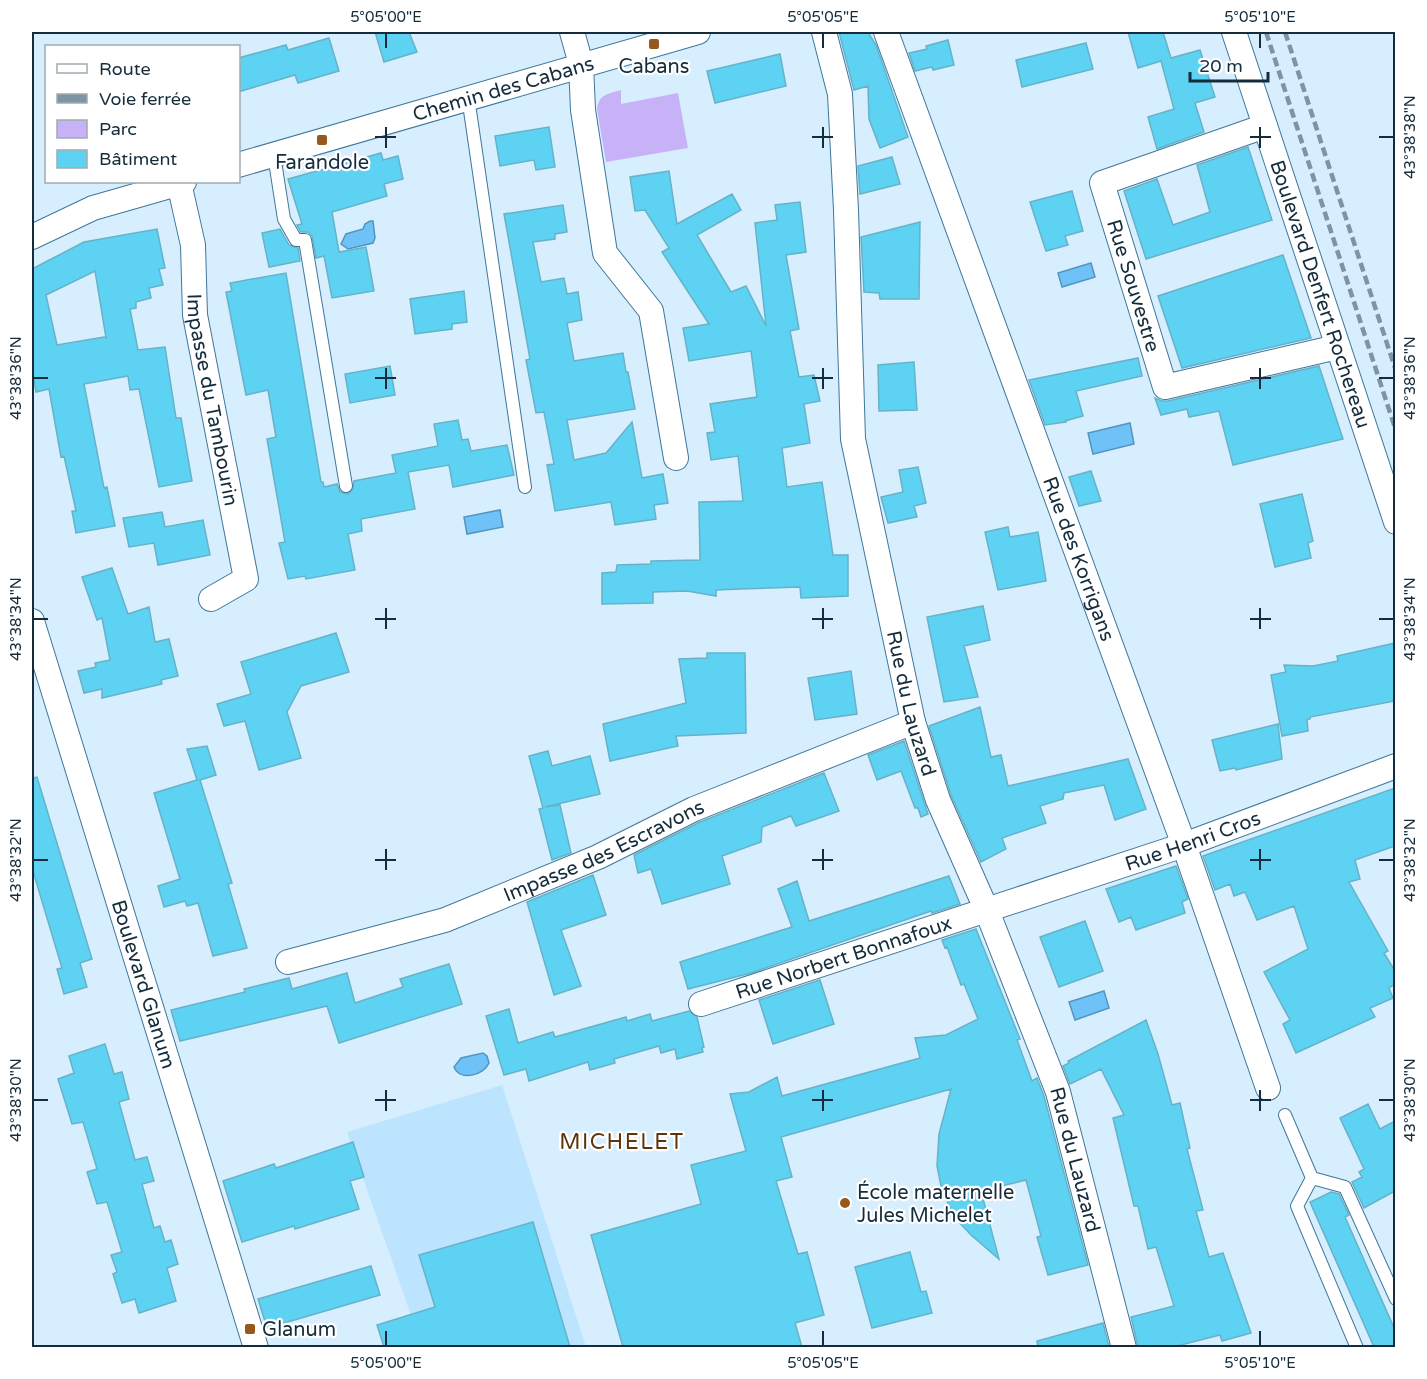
<svg xmlns="http://www.w3.org/2000/svg" width="1427" height="1379" viewBox="0 0 1427 1379" font-family="'Varela Round',sans-serif">
<style>
.built{fill:#bde4ff}
.green{fill:#c8b2f7}
.water{fill:#6ec2f8;stroke:#5395bf;stroke-width:1.5}
.building{fill:#5ed2f2;stroke:#66b2c8;stroke-width:1.5;fill-rule:evenodd}
.lines{fill:none;stroke-linecap:round;stroke-linejoin:round}
.service-casing{stroke:#3f779a;stroke-width:14}
.minor-casing{stroke:#3f779a;stroke-width:26}
.service{stroke:#fff;stroke-width:12}
.minor{stroke:#fff;stroke-width:24}
.rail{stroke:#7c94a3;stroke-width:4.5;stroke-dasharray:9 4.5;stroke-linecap:butt}
.ticks{fill:none;stroke:#142c3b;stroke-width:2}
.poi-dot{fill:#97581e;stroke:#fff;stroke-width:2}
.labels{text-anchor:middle;stroke-width:4.5;stroke-linejoin:round;paint-order:stroke}
.poi-label{font-size:20px;fill:#142c3b;stroke:#fff}
.street-label{font-size:20px;fill:#142c3b;stroke:#fff}
.quarter-label{font-size:22px;letter-spacing:1.5px;fill:#5e340b;stroke:#fff}
.neatline{fill:none;stroke:#142c3b;stroke-width:2}
.ticks-label{font-size:15px;text-anchor:middle;fill:#142c3b}
</style>
<rect width="100%" height="100%" fill="#d7eefe"/>
<path class="built" d="M502,1085l84,262h-164l-75,-215z"/>
<path class="green" d="M621,90v14l57,-11 10,55 -82,14 -9,-53c2,-15 11,-15 24,-19z"/>
<path class="water" d="M370,221h3l2,17 -2,5 -25,6 -7,-5 5,-10 17,-5 2,-5z
M1091,263l4,14 -33,10 -4,-14z
M1130,423l4,21 -41,10 -5,-21z
M500,510l3,17 -36,7 -3,-17z
M1104,991l5,17 -34,12 -6,-18z
M483,1053l4,3 2,7c-5,12 -29,19 -35,4l7,-9z"/>
<path class="building" d="M375,32h34l8,20 -33,10z
M839,32h29l8,13 32,92 -28,11 -11,-29 -1,-33 -14,4z
M1128,32h35l8,26 29,-8 15,47 -20,6 9,29 -47,17 -9,-32 26,-8 -13,-48 -23,7z
M329,38l10,33 -41,12 -3,-8 -57,17v-34l48,-13 2,5z
M948,40l6,25 -21,5 -1,-3 -17,4 -6,-18 18,-4 -1,-3z
M1086,43l7,26 -71,18 -6,-27z
M780,54l6,32 -71,17 -8,-32z
M549,127l6,40 -19,3 -2,-10 -34,6 -5,-30z
M1248,147l24,73 -126,39 -22,-68 33,-12 16,46 37,-13 -13,-47z
M381,153l2,7 15,-4 5,23 -19,5 3,12 -55,16 7,40 27,-5 8,44 -42,7 -8,-42 -8,2 -4,-22 -4,-4h-7l-4,-7 5,-1 -14,-45z
M892,157l8,27 -40,10 -2,-28z
M669,171l8,53 55,-30 9,16 -44,25 34,57 15,-6 20,40 -11,-103 22,-3 -2,-15 25,-3 6,50 -20,3 13,74 -9,2 9,46 15,-2 6,26 -16,3 6,39 -28,5 5,39 35,-5 11,73h15v41l-47,2 -1,-11 -59,2 -25,1v6l-29,-5 -34,1v11l-51,1v-31l14,-1 1,-7 34,-1v-3l49,-1 -1,-58 44,-1 -5,-45 -27,4 -4,-27 8,-1 -5,-28 47,-7 -6,-46 -62,10 -6,-33 26,-4 -47,-72 7,-4 -24,-38 -10,1 -5,-34z
M1072,191l11,40 -18,5 3,9 -22,6 -16,-49z
M563,205l4,27 -12,2v5l-22,3 8,40 23,-4 3,16 11,-2 4,28 -15,3 7,38 49,-8 3,19h2l7,37 -68,11 7,40 32,-7 26,-31 10,56 21,-4 5,29 -14,2 2,14 -41,6 -4,-23 -56,9 -8,-46 7,-1 -10,-52 -8,1 -10,-53 4,-1 -26,-145z
M920,222l-1,77h-39l-1,-6 -15,-1 -3,-55z
M157,229l8,39 -6,1 4,16 -14,3 2,10 -15,4v6l-6,1 8,41 27,-3 11,71h5l11,63 -33,6 -20,-98 -9,1 -2,-14 -44,8 20,104 3,-1 8,39 -39,7 -4,-22h4l-12,-55 -3,1 -12,-68 -13,3 -4,-24v-99l52,-27zM95,271l11,67 -2,-1 -47,8 -11,-50z
M280,229l9,16 9,3 2,13 -31,6 -7,-34z
M1283,255l28,83 -129,30 -24,-72z
M286,273l35,209h2l1,5 13,-3 3,8 8,2 5,-5 1,-8 42,-8 -4,-18 46,-9 -4,-22 24,-4 4,20 6,-1 3,12 36,-6 7,30 -61,12 -4,-22 -41,7 7,37 -54,10 1,12 -14,3 7,36 -49,9 -1,-3 -17,3 -9,-36 6,-1 -18,-103 9,-2 -8,-47 -22,5 -20,-103 6,-1 -2,-8z
M464,291l3,31 -15,2v5l-37,5 -5,-35z
M1138,358l4,18 -66,15 7,25 -18,5 1,1 -21,3 -16,-45z
M914,362l3,48 -38,1 -1,-46z
M390,366l5,29 -45,8 -5,-29z
M1319,366l24,73 -110,26 -14,-54 -30,6 -2,-8 -26,6 -6,-17 7,3h6z
M918,467l8,36 -12,3 3,11 -29,6 -7,-26 22,-5 -4,-22z
M1091,471l10,30 -22,5 -10,-29z
M1302,494l11,47 -5,2 3,15 -36,9 -15,-63z
M162,512l3,15 38,-7 7,35 -52,10 -4,-22 -25,4 -6,-29z
M1008,527l2,10 28,-5 8,49 -48,9 -13,-58z
M112,568l16,46 21,-7 6,35 14,-3 9,37 -17,4 1,4 -60,14v-9l-18,4 -6,-22 18,-4 -1,-4 15,-3 -8,-42 -5,2 -15,-43z
M983,606l7,34 -26,6 14,51 -34,5 -17,-85z
M336,633l13,39 -48,14 -14,26 14,46 -42,12 -14,-49 -21,5 -7,-22 34,-10 -10,-32z
M1395,643v58l-85,16v2h-3l1,12 -26,5 -11,-61 15,-3 -2,-7 29,1 25,-5 -1,-5z
M707,653h38l1,80 -70,3 2,10 -68,15 -7,-37 83,-21 -7,-44 28,-1z
M851,671l6,43 -42,6 -7,-42z
M980,707l11,50 10,-2 7,31 120,-27 18,50 -31,11 -11,-35 -40,8 -1,6 -23,7 6,17 -44,15 4,11 -25,13 -30,-67 -22,-69z
M1278,724l4,35 -46,11 -1,-2 -15,3 -8,-31z
M904,741l24,73 -7,3 -3,-9h-3l-14,-37 -24,9 -9,-25z
M207,746l9,29 -16,5 32,103 -4,1 19,64 -34,8 -15,-53 -11,3 -2,-5 -21,6 -6,-21 22,-7 -26,-86 43,-13 -10,-31z
M548,751l4,15 38,-10 10,38 -55,13 15,-2 11,48 -19,7 -13,-51 4,-1 -14,-52z
M824,773l15,38 -43,15 -5,-10 -29,11 -1,15 -39,14 8,28 -68,20 -11,-35 -13,4 -4,-18 66,-33z
M37,777l55,182 -12,4 7,24 -23,7 -7,-25 5,-1 -30,-100v-90z
M1395,788v58l-40,14 5,19 -11,3 39,69 -4,2 11,18v13l-6,4 4,10 -23,10 5,9 -79,36 -13,-29 7,-4 -26,-48 44,-23 -14,-43 -37,14 -12,-28 -11,4 -4,-12 -15,6 -12,-34z
M1176,866l12,33 -6,3 3,11 -49,17 -5,-13 -12,5 -13,-33z
M593,875l13,40 -45,15 20,56 -27,9 -27,-93z
M949,876l11,28 -28,9 -1,-2 -180,62 -63,16 -8,-27 112,-35 -14,-38 19,-8 12,40z
M1085,921l18,50 -44,16 -19,-50z
M976,929l44,110 -3,1 15,41 5,-3 7,18 44,169 -40,10 -11,-38 4,-1 -15,-56 -45,11 18,68 -28,-24 -13,-14 -9,-15 -8,-20 -4,-20 2,-32 12,-45 -170,48 11,40 -16,4 22,73 9,-2 17,63 -29,8 7,24h-179l-32,-112 110,-31 -10,-39 55,-14 -16,-57 19,-2 28,-15 5,19 138,-38 -5,-20 31,-3 32,-16 -14,-35 -3,1 -14,-38 -2,1 -3,-8z
M449,964l13,40 -123,39 -12,-37 -147,35 -9,-31 74,-18 -1,-3 45,-11 3,11 55,-16 8,30 48,-16 -3,-8z
M820,980l14,44 -61,20 -14,-44z
M509,1009l9,34 35,-11 2,5 71,-20 1,4 23,-7 2,7 37,-10 8,6 7,30 -2,1 1,4 -26,7 -2,-10 -14,4 -2,-7 -45,13 1,4 -25,7 -2,-8 -59,19 -3,-12 -22,6 -18,-59z
M1146,1020l12,34 14,51 8,-2 10,45 -3,1 16,61 -7,1 13,46 14,-4 28,80 -29,8 -2,-6 -47,12h-35l-7,-30 43,-11 -18,-59 -8,2 -10,-43h-4l-21,-88 11,-3 -23,-46 -31,15 -7,-18 6,-3 -1,-2z
M105,1044l9,30 8,-2 7,27 -10,3 16,58 12,-3 7,24 -12,3 12,44 6,-2 5,16 6,-2 7,24 -11,4 9,33 -37,12 -4,-14 -13,4 -9,-29 4,-2 -6,-17 11,-3 -15,-50 -10,2 -10,-32 10,-3 -14,-47 -11,2 -14,-45 16,-6 -5,-17z
M1368,1104l12,25 15,-8v70l-31,17 -12,-26 10,-5 -3,-5 5,-3 -24,-51z
M353,1142l11,35 -14,4 9,28 -64,20 -1,-3 -52,16 -19,-61 51,-17 2,4z
M1331,1192l8,2 10,21 -4,2 50,113v17h-21l-64,-145z
M533,1222l37,125h-186l-7,-22 58,-18 -16,-52z
M910,1252l11,40 5,-1 6,22 -60,15 -17,-61z
M371,1266l9,29 -113,33 -9,-29z
M1103,1323l6,24h-71l-1,-6z"/>
<g class="lines">
<defs>
<path id="service" d="M468,97l57,390
M274,155l10,64 12,21h9l41,246
M1285,1115l27,63 33,9 51,112
M1312,1178l-15,28 60,142"/>
<g id="minor">
<path d="M572,32l9,32 2,46 22,143 46,58 25,147"/>
<path id="s1" d="M824,32l16,62 6,116 7,229 60,283 25,78 49,111 71,181 66,256"/>
<path id="s2" d="M886,32l298,813 84,243"/>
<path id="s3" d="M1234,32l162,490"/>
<path id="s4" d="M1265,126l-163,57 63,204 172,-40"/>
<path id="s5" d="M238,165l460,-133"/>
<path id="s6" d="M179,183l14,62 2,70 51,264 -35,20"/>
<path d="M32,237l61,-29 91,-26"/>
<path id="s7" d="M32,621l224,727"/>
<path id="s8" d="M288,962l157,-42 153,-63 96,-48 219,-87"/>
<path id="s9" d="M701,1004l483,-159 212,-79"/>
</g>
</defs>
<use href="#service" class="service-casing"/>
<use href="#minor" class="minor-casing"/>
<use href="#service" class="service"/>
<use href="#minor" class="minor"/>
<path class="rail" d="M1266,32l130,399
M1285,32l111,339"/>
</g>
<path class="ticks" d="M386,33v15M823,33v15M1260,33v15M386,127v21M823,127v21M1260,127v21M375,137h21M812,137h21M1250,137h21M1379,137h15M386,368v21M823,368v21M1260,368v21M33,378h15M375,378h21M812,378h21M1250,378h21M1379,378h15M386,608v21M823,608v21M1260,608v21M33,619h15M375,619h21M812,619h21M1250,619h21M1379,619h15M386,849v21M823,849v21M1260,849v21M33,860h15M375,860h21M812,860h21M1250,860h21M1379,860h15M386,1090v21M823,1090v21M1260,1090v21M33,1100h15M375,1100h21M812,1100h21M1250,1100h21M1379,1100h15M386,1331v15M823,1331v15M1260,1331v15"/>
<g class="poi-dot">
<rect x="648" y="38" width="12" height="12" rx="3"/>
<rect x="316" y="134" width="12" height="12" rx="3"/>
<circle cx="845" cy="1203" r="6"/>
<rect x="244" y="1323" width="12" height="12" rx="3"/>
</g>
<g class="labels">
<g class="poi-label">
<text x="654" y="73">Cabans</text>
<text x="322" y="169">Farandole</text>
<text x="857" y="1199" text-anchor="start">École maternelle<tspan x="857" dy="23">Jules Michelet</tspan></text>
<text x="262" y="1336" text-anchor="start">Glanum</text>
</g>
<g class="street-label">
<text dy="7" stroke="none"><textPath href="#s5" startOffset="276">Chemin des Cabans</textPath></text>
<text dy="7" stroke="none"><textPath href="#s4" startOffset="280">Rue Souvestre</textPath></text>
<text dy="7" stroke="none"><textPath href="#s3" startOffset="276">Boulevard Denfert Rochereau</textPath></text>
<text dy="7" stroke="none"><textPath href="#s6" startOffset="220">Impasse du Tambourin</textPath></text>
<text dy="7" stroke="none"><textPath href="#s2" startOffset="561">Rue des Korrigans</textPath></text>
<text dy="7" stroke="none"><textPath href="#s1" startOffset="680">Rue du Lauzard</textPath></text>
<text dy="7" stroke="none"><textPath href="#s9" startOffset="518">Rue Henri Cros</textPath></text>
<text dy="7" stroke="none"><textPath href="#s8" startOffset="336">Impasse des Escravons</textPath></text>
<text dy="7" stroke="none"><textPath href="#s9" startOffset="150">Rue Norbert Bonnafoux</textPath></text>
<text dy="7" stroke="none"><textPath href="#s7" startOffset="380">Boulevard Glanum</textPath></text>
<text dy="7" stroke="none"><textPath href="#s1" startOffset="1166">Rue du Lauzard</textPath></text>
</g>
<g class="quarter-label">
<text x="622" y="1149">MICHELET</text>
</g>
</g>
<rect width="1427" height="1379" fill="none" stroke="#ffffff" stroke-width="66"/>
<rect x="45" y="45" width="195" height="138" fill="#ffffff" stroke="#a1abb1" stroke-width="1.5"/>
<rect x="57" y="64" width="30" height="9" fill="#ffffff" stroke="#a1abb1" stroke-width="1.5"/>
<text x="99" y="75" font-size="18" fill="#142c3b">Route</text>
<rect x="57" y="94" width="30" height="9" fill="#7c94a3" stroke="#a1abb1" stroke-width="1.5"/>
<text x="99" y="105" font-size="18" fill="#142c3b">Voie ferrée</text>
<rect x="57" y="120" width="30" height="18" fill="#c8b2f7" stroke="#a1abb1" stroke-width="1.5"/>
<text x="99" y="135" font-size="18" fill="#142c3b">Parc</text>
<rect x="57" y="150" width="30" height="18" fill="#5ed2f2" stroke="#a1abb1" stroke-width="1.5"/>
<text x="99" y="165" font-size="18" fill="#142c3b">Bâtiment</text>
<path d="M1190 72v9h78v-9" fill="none" stroke="#142c3b" stroke-width="3"/>
<text x="1199" y="72" font-size="18" fill="#142c3b" stroke="#ffffff" stroke-width="4.5" paint-order="stroke">20 m</text>
<rect x="33" y="33" width="1361" height="1313" class="neatline"/>
<g class="ticks-label">
<text x="386" y="22">5°05'00"E</text>
<text x="823" y="22">5°05'05"E</text>
<text x="1260" y="22">5°05'10"E</text>
<text transform="translate(1410 137) rotate(-90)" y="5">43°38'38"N</text>
<text transform="translate(16 378) rotate(-90)" y="5">43°38'36"N</text>
<text transform="translate(1410 378) rotate(-90)" y="5">43°38'36"N</text>
<text transform="translate(16 619) rotate(-90)" y="5">43°38'34"N</text>
<text transform="translate(1410 619) rotate(-90)" y="5">43°38'34"N</text>
<text transform="translate(16 860) rotate(-90)" y="5">43°38'32"N</text>
<text transform="translate(1410 860) rotate(-90)" y="5">43°38'32"N</text>
<text transform="translate(16 1100) rotate(-90)" y="5">43°38'30"N</text>
<text transform="translate(1410 1100) rotate(-90)" y="5">43°38'30"N</text>
<text x="386" y="1368">5°05'00"E</text>
<text x="823" y="1368">5°05'05"E</text>
<text x="1260" y="1368">5°05'10"E</text>
</g>
</svg>
